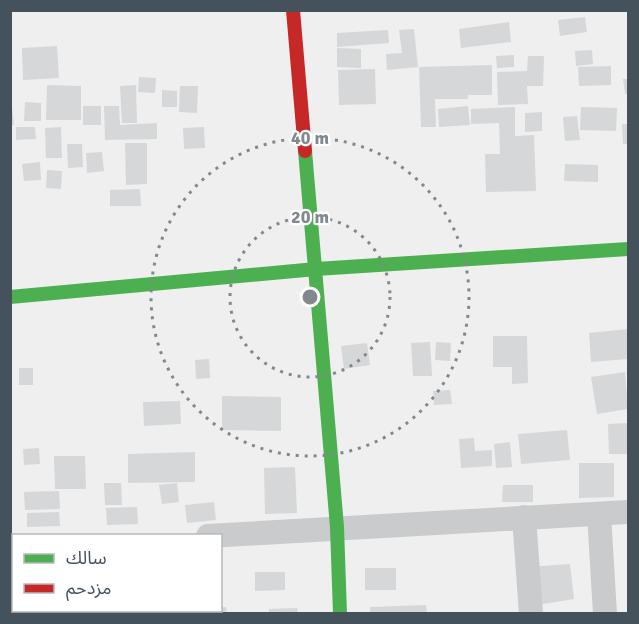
<svg xmlns="http://www.w3.org/2000/svg" width="639" height="624" viewBox="0 0 639 624" font-family="Signika,'Noto Sans Arabic',sans-serif">
<style>
.building{fill:#d6d7d9}
.lines{fill:none;stroke-linecap:round;stroke-linejoin:round}
.street{stroke:#c9cbcd;stroke-width:24}
.fast{stroke:#4caf50;stroke-width:14}
.jam{stroke:#c62828;stroke-width:14}
.ring{fill:none;stroke:#81898f;stroke-width:3;stroke-dasharray:3 6}
.centre{fill:#81898f;stroke:#fff;stroke-width:3}
.ring-label{font-size:18px;text-anchor:middle;font-weight:bold;fill:#81898f;stroke:#fff;stroke-width:4.5;stroke-linejoin:round;paint-order:stroke}
</style>
<rect width="100%" height="100%" fill="#efefef"/>
<path class="building" d="M585,17l2,15 -27,4 -2,-16z
M509,22l2,20 -50,6 -2,-19z
M414,29l4,38 -31,3 -1,-16 16,-1 -3,-23z
M388,30l1,13 -52,4v-14z
M57,46l2,32 -36,2 -1,-32z
M337,48l24,1v19l-24,-1z
M592,50l1,14 -17,2 -1,-15z
M514,55v12l-17,1 -1,-12z
M528,56h16l-1,30h-16l1,18 -30,1 -1,-33 30,-1z
M492,65v30h-24v4h-33l1,28h-15l-2,-60z
M611,66v19l-32,1 -1,-19z
M375,69l1,35 -37,1 -1,-35z
M139,77l17,1 -1,15 -17,-1z
M623,79h5v15h-3z
M47,85l34,1v34h-35z
M136,85l1,38h-15l-2,-37z
M180,86h18l-1,27 -18,-1z
M162,90l15,1v16h-15z
M25,102l16,1v18h-17z
M83,106h18v19h-18z
M104,106h15l1,19 37,-2v16l-52,1z
M468,106l2,19 -31,2 -1,-18z
M10,107h2l2,18h-4z
M515,107v29l19,-1 2,56 -50,1 -1,-38h15l-1,-31 -28,1v-15z
M581,107l36,1 -1,23 -36,-1z
M542,112v19l-17,1v-19z
M577,116l3,24 -15,1 -2,-24z
M622,124h6v20h-5z
M16,127h19l1,12 -20,1z
M61,127l1,31h-16l-1,-30z
M204,127l1,21 -21,1 -1,-21z
M125,143h22v41l-21,1z
M67,144h15l1,23 -15,1z
M102,152l2,19 -17,2 -1,-20z
M40,162l1,18 -17,1 -2,-17z
M565,164l33,1v17l-34,-1z
M47,170l15,1 -1,18 -15,-1z
M140,189l1,17h-31v-16z
M628,329v30l-37,3 -2,-29z
M493,336h34l1,47 -16,1v-17h-19z
M430,342l2,34h-19l-2,-33z
M436,342l15,1 -1,18 -15,-1z
M367,343l3,22 -26,4 -3,-23z
M209,359l1,19 -14,1 -1,-19z
M19,368h14v17h-14z
M625,372l3,37 -31,5 -6,-37z
M450,390l2,14 -18,1 -1,-14z
M222,396l59,1v34l-59,-1z
M180,401l1,23 -37,2 -1,-24z
M628,423v31h-19l-1,-30z
M567,430l3,30 -49,4 -3,-30z
M474,438l1,13 17,-1v16l-31,2 -2,-29z
M510,442l2,25 -16,1 -2,-24z
M39,448l1,16 -16,1 -1,-16z
M195,452v30l-67,1v-29z
M54,456h31l1,33h-31z
M579,463h35v34l-35,1z
M295,467l2,46 -32,1 -1,-46z
M104,483h17l1,22h-17z
M177,483l2,19 -17,2 -3,-19z
M503,485h30v17h-31z
M59,491l1,18 -35,1 -1,-18z
M214,502l2,18 -29,3 -2,-18z
M137,507l1,17 -31,1 -1,-17z
M59,512l1,14 -33,1v-14z
M570,564l4,35 -43,7 -3,-39z
M365,568h31v22h-31z
M255,572h30v18l-30,1z
M10,585h3v16h-3z
M426,605l1,9h-57v-7z
M220,607h6l1,7h-19v-4h12z
M297,608l1,6h-29v-5z
M104,610h15v4h-15z
M192,610h14v4h-14z"/>
<g class="lines">
<path class="street" d="M599,514l6,100
M524,517l7,97
M208,536l420,-24
M10,546h4
M79,610v4"/>
<path class="fast" d="M305,151l32,376 3,87
M10,297l306,-28 312,-20"/>
<path class="jam" d="M293,10l12,141"/>
</g>
<g class="ring">
<circle cx="310" cy="297" r="80"/>
<circle cx="310" cy="297" r="159"/>
</g>
<circle cx="310" cy="297" r="9" class="centre"/>
<g class="ring-label">
<text x="310" y="144">40 m</text>
<text x="310" y="223">20 m</text>
</g>
<rect width="639" height="624" fill="none" stroke="#46525b" stroke-width="24"/>
<rect x="12" y="534" width="210" height="78" fill="#ffffff" stroke="#b5babd" stroke-width="1.5"/>
<rect x="24" y="554" width="30" height="9" fill="#4caf50" stroke="#b5babd" stroke-width="1.5"/>
<text x="66" y="564" font-size="18" fill="#46525b">سالك</text>
<rect x="24" y="584" width="30" height="9" fill="#c62828" stroke="#b5babd" stroke-width="1.5"/>
<text x="66" y="594" font-size="18" fill="#46525b">مزدحم</text>
</svg>
